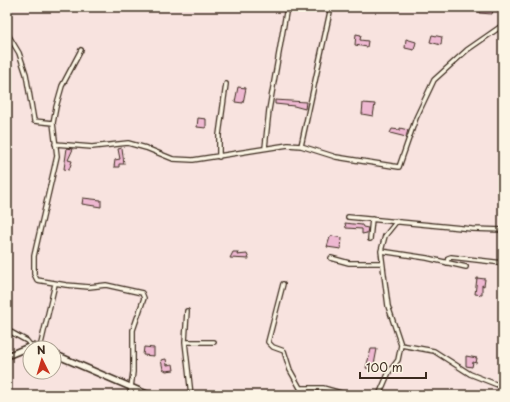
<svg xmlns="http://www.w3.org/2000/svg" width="510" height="402" viewBox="0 0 510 402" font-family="'Playpen Sans',sans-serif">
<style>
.building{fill:#eeb8d1;stroke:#3b2a1e}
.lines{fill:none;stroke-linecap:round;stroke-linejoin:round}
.street-casing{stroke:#3b2a1e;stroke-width:6}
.secondary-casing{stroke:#3b2a1e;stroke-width:8}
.street{stroke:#fcf5e5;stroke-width:3.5}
.secondary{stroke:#fcf5e5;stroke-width:5}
</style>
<rect width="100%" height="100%" fill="#f8e3df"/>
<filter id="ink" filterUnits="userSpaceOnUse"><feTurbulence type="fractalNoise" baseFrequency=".025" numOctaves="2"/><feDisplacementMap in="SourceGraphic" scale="8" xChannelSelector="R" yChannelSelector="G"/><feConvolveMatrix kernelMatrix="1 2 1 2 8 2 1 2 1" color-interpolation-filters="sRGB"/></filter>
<g filter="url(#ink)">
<path class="building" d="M480,7h14l-2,7 -13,-1z
M356,34l5,1 -1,5 8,1 -1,6 -12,-2z
M432,35l10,2 -1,8 -11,-3z
M406,39l10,3 -2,8 -9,-2z
M238,87l8,1 -3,15 -8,-1z
M275,100l31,2 -1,7 -11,-3 -19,-2z
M363,103l12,1 -2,12 -11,-2z
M198,118l8,1v9l-9,-1z
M400,128l8,2 -2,7 -16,-4 2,-4 8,1z
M67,148l6,1 -5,11 4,1 -3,9 -5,-1z
M122,148l2,16h-5v3h-5l1,-7 5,-1 -2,-10z
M83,198l18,2v7l-19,-3z
M345,223l17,2 1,2 5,1 -1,5 -5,1v-5l-16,-1z
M332,236l10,2 -1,11 -14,-2 3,-10z
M233,252h5l-1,3 10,-1 2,5 -19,-1z
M477,278l8,1 -1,7 -2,-1v10l-7,-1z
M144,347l10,1v8l-11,-1z
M371,349h6l-4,21 -7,-2z
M466,356l11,2 -1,5 -3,-1 -1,5 -6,-1z
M166,359l1,6 6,-1 1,6 -8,1 -3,-2 -2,-9z"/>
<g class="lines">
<defs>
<path id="street" d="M7,33l12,20 7,21 8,47 19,2
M81,50l-19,36 -6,21 -3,16 4,33 -23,100v18l3,6 29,5 23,2 17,-2 36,8 2,5 -11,32v42l-3,23
M55,144l37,3 36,-4 18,5 27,11 20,1 95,-15 13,1 35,11 63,10 17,-49 18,-38 33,-30 36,-25
M301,146l30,-139
M265,148l4,-38 18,-103
M219,157v-22l7,-51
M348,217l124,12 31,1
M370,239l2,-20
M381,251l46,7 39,9
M331,258l18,5h33
M447,263l1,-5 3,-1 52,6
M283,284l-15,58 5,5 11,4 6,19 14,25
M187,311l-2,31 6,53
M7,330l20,11 4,5
M185,342h29
M401,345l33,6 36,23 33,13
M40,348l15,-64
M301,388h22l25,7
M379,395l10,-23 9,-12 3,-15 -13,-39 -7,-55 4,-15 12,-15"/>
<path id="secondary" d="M54,354l95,41
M7,356l24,-10 10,2"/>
</defs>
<use href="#street" class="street-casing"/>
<use href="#secondary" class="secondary-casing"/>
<use href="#street" class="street"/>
<use href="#secondary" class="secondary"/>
</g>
</g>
<rect width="510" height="402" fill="none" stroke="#fcf5e5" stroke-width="24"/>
<rect x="12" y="12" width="486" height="378" fill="none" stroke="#3b2a1e" stroke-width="1.5" filter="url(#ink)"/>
<g transform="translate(42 360) rotate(355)"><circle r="19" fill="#fcf5e5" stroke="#afa495"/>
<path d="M0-3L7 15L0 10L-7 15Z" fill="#c8321e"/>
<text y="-6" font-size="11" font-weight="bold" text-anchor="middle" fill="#3b2a1e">N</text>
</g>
<path d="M360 372v6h66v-6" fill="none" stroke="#3b2a1e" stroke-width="2"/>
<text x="366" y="372" font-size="12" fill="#3b2a1e" stroke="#fcf5e5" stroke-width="3" paint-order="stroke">100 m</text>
</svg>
